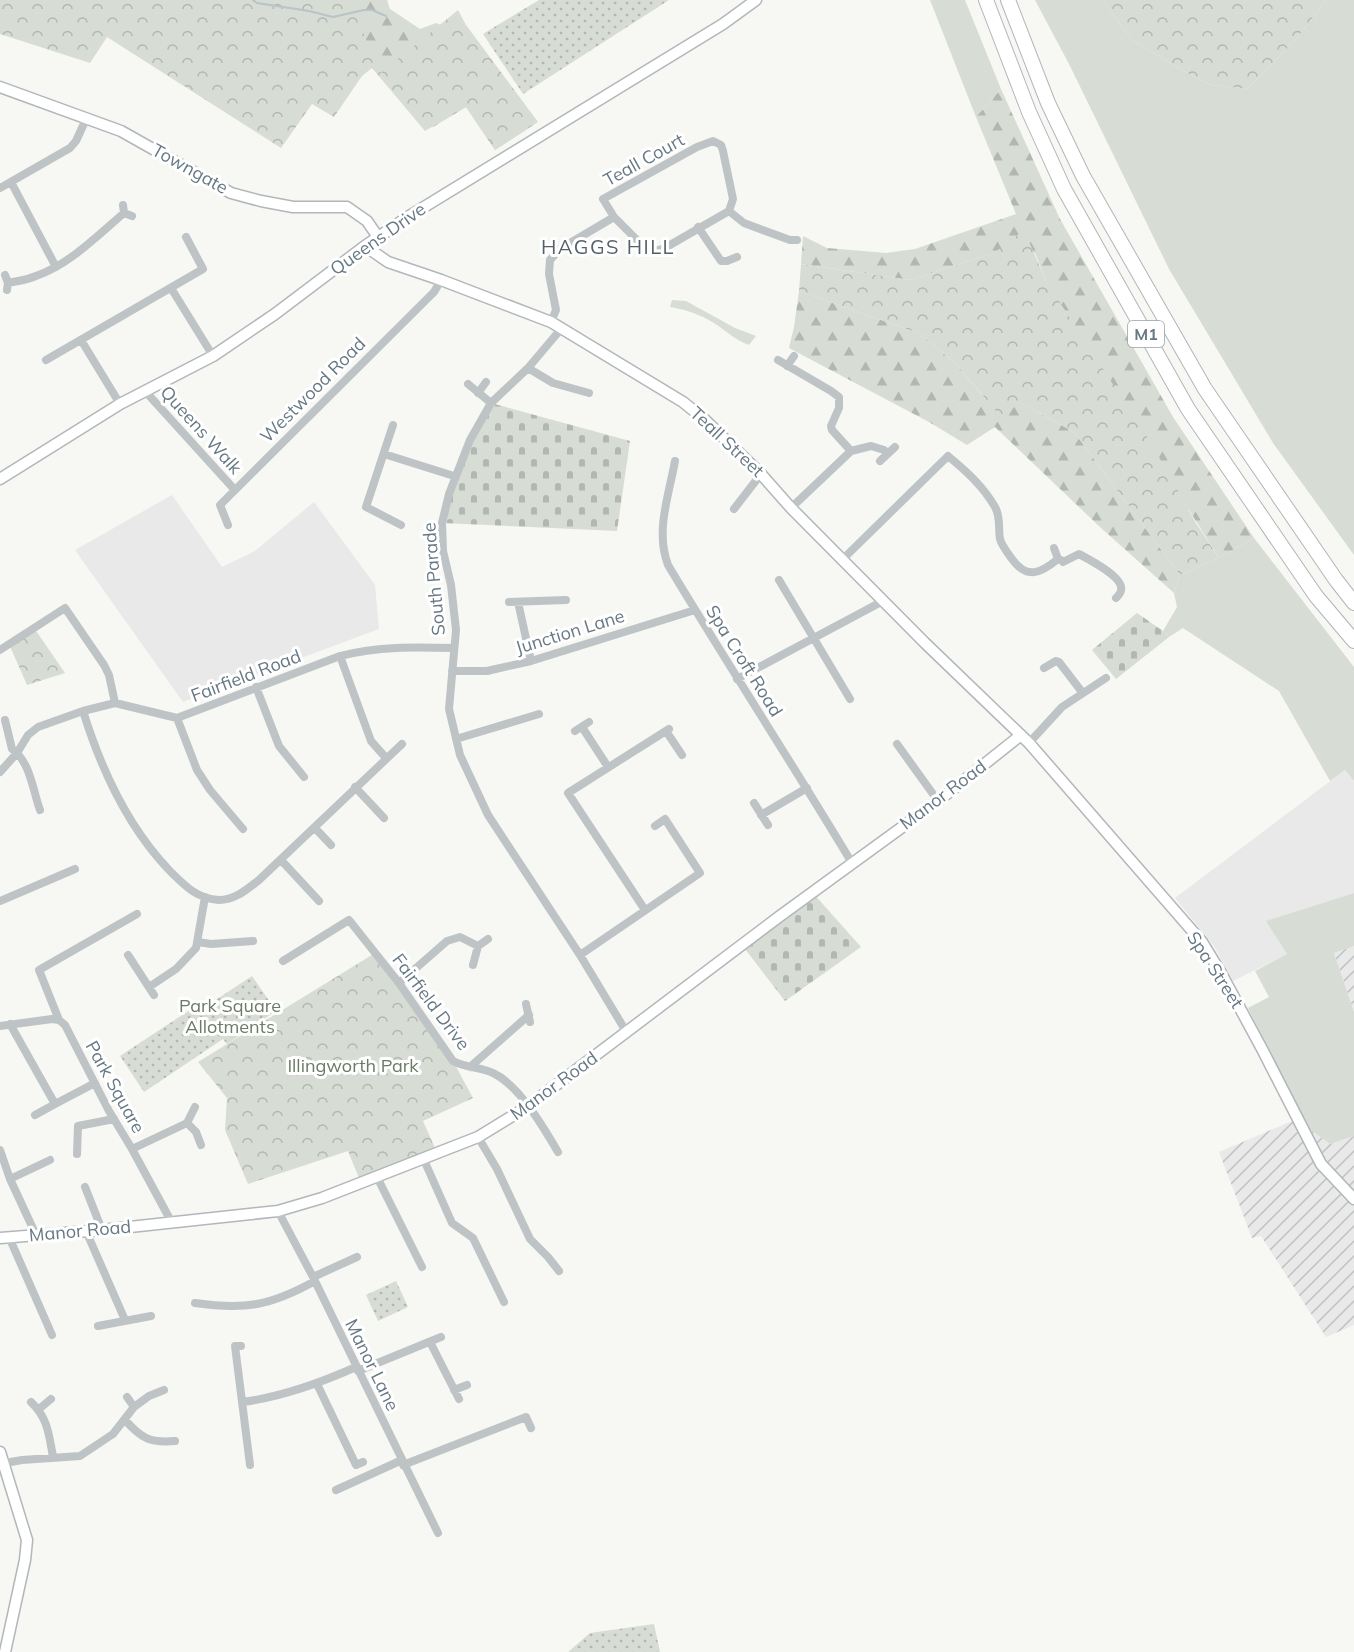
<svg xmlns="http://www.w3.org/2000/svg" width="1354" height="1652" viewBox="0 0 1354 1652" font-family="Mulish,sans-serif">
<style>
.built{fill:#e8e9e8}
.industrial{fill:url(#industrial-furrows)}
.grass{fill:#d7dcd4}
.forest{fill:url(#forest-firs)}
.cemetery{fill:url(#cemetery-stones)}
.park{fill:url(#park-crowns)}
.garden{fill:url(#garden-dots)}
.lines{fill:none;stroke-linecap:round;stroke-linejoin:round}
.stream{stroke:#b8c4c8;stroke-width:2}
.secondary-casing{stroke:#b1b7bb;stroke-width:13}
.highway-casing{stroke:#b2b6b9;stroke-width:16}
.street{stroke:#bec3c6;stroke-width:8}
.secondary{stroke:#fff;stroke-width:10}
.highway{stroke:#fff;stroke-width:14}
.labels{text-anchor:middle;stroke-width:6;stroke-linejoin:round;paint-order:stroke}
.shield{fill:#fff;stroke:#95a1a9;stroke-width:1.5}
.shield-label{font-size:16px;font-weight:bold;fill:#677984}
.street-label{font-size:18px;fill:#677984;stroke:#fff}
.park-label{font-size:18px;fill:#6b7b66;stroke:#fff}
.neighbourhood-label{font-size:20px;letter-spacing:1.5px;fill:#556169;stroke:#fff}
</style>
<defs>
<pattern id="industrial-furrows" width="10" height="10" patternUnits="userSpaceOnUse" patternTransform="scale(1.5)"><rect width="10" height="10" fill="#e8e9e8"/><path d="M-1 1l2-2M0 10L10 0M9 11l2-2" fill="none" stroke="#c0c2c2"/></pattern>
<pattern id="forest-firs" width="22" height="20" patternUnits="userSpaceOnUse" patternTransform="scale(1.5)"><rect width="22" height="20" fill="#d7dcd4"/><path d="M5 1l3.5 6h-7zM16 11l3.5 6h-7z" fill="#b2b7b2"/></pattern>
<pattern id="cemetery-stones" width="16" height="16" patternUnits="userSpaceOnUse" patternTransform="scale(1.5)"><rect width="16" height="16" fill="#d7dcd4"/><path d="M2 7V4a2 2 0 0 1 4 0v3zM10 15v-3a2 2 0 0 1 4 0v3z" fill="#b2b7b2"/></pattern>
<pattern id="park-crowns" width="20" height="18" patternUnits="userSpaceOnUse" patternTransform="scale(1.5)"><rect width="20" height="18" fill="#d7dcd4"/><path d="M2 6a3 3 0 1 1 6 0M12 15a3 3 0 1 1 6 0" fill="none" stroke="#b2b7b2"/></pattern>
<pattern id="garden-dots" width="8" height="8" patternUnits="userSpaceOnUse" patternTransform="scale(1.5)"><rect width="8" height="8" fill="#d7dcd4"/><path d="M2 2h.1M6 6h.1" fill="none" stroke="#b2b7b2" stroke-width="1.8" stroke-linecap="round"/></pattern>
</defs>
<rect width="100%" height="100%" fill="#f7f7f4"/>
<path class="built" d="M172,495l50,72 33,-16 59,-49 61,83 4,44 -196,73 -108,-152z
M1345,770l9,11v112l-87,28 20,33 -54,27 -19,-35 -39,-48z"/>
<path class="industrial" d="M1354,946v66l-20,-59z
M1297,1119l33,25 24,-8v189l-28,12 -65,-101 -9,2 -33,-86z"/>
<path class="grass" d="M930,0h35l36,89 -25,28z
M1035,0h68l29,40 55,33 24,12 36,4 51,-52 28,-37h28v555l-81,-112 -104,-174 -100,-205z
M672,300l14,1 49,27 21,8 -7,9c-17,-6 -26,-18 -42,-26 -11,-6 -25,-10 -37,-12z
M1254,538l100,129v114l-9,-11 -15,11 -51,-90 -96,-63 -14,9 -6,-6 14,-24 -3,-14 6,-18 39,-17z
M1354,893v53l-20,7 20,59v124l-24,8 -23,-17 -59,-119 21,-11 -14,-26 32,-17 -21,-33z"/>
<path class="forest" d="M222,0h165l3,9 30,20 16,-6 16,6 74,101 -31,20 -29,-43 -33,20 -7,-4 -54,-55z
M1001,89l59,130 113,198 81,121 -35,20 -173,-277 -11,-28h-41l-84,27 -109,-16 2,-28 24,12 59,5 29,-4 101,-35 -40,-97z
M799,291l122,43 36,31 30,36 34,2 53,29 106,143 -6,18 -73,-65 -106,-101 -28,18 -38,-23 -140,-74 5,-21z"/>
<path class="cemetery" d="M491,403l139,38 -13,90 -175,-8 7,-29z
M1137,613l26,18 6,6 -53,42 -24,-29z
M813,893l48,54 -76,54 -43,-56z"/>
<path class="park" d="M0,0h345l11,17 25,56 77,-63 8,15 72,97 -43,28 -29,-43 -41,24 -53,-63 -10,8 -28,41 -22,-13 -31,44 -174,-111 -17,26 -90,-29z
M1103,0h223l-28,37 -51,52 -36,-4 -24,-12 -55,-33z
M1024,230l22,51 105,162 45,80 23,35 -39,17 -106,-143 -53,-29 -21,13 -43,-51 -36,-31 -122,-43 2,-27 109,16 84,-27z
M34,628l31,45 -38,12 -18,-41z
M375,953l78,108 20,37 -50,23 12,27 -74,35 -13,-32 -100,33 -23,-54 2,-32 -29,-36z"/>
<path class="garden" d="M539,0h130l-146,94 -40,-60z
M252,976l24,35 -49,33 -4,-5 -79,53 -24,-36 82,-54 3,5z
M396,1281l12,26 -30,14 -12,-26z
M654,1624l6,28h-92l22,-19z"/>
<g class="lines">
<path class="stream" d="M253,0l4,3 52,8 24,6 31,-7h8l14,6"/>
<defs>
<path id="secondary" d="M0,87l121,44 110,62 30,8 32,6h54l20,14 11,16
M365,246l23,16 53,18 110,42 132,80 21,17 57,55 30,34 134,135 104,100 173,199 19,31 41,76 59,115 33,35
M0,479l120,-75 93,-48 62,-42 90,-68 46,-31 312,-191 33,-24
M0,1238l102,-8 176,-19 44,-13 156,-61 49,-30 253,-191 158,-115 83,-66
M0,1452l27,88 -2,20 -20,92"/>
<path id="highway" d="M986,0l43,112 35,77 124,220 128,187 38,45
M1008,0l40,103 35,73 122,213 131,191 18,23"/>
</defs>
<use href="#secondary" class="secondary-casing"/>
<use href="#highway" class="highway-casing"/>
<path class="street" d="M713,141l8,4 2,6 10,48 -4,12 -66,38 -14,3 -35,-35 -11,-18 94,-52z
M11,182l45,85
M0,188l70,-40 6,-7 11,-24
M123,205l1,8 8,3
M729,211l15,12 46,17h7
M698,227l23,34h6l10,-4
M5,275l3,8 -1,7
M8,283c9,-2 19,-3 28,-7 34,-12 61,-40 88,-63
M171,288l42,68
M551,322l5,-12 -7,-36 1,-14 10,-11 54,-32
M561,329l-33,39 -37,35 -21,37 -21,54 -7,29 1,28 8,34 5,45 -7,79 11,46 28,60 92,140 47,78
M81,340l39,64
M46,360l157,-91 -17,-32
M778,360l53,31 8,6v11l-8,18 1,4 19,21
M787,366l7,-10
M528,368l25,15 36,10
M468,384l23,19
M145,391l89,98
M478,393l8,-11
M393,425l-27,82 35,18
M384,454l70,22
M675,461c-6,34 -20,70 -7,104 60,100 124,198 184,298
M880,461l15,-14
M791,508l60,-57 20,-5 13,4 3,4
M734,509l27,-35
M228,525l-8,-20 214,-213 7,-12
M1054,548l4,11 5,2
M843,559l105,-103c18,15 35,30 47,51 6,10 3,21 5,32 2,7 7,13 12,20 15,21 29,14 46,0
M1063,562l16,-8c9,5 45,23 42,36 0,3 -3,6 -5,8
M779,580l71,119
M509,602l57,-2
M518,602l13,59
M0,650l65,-42 39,57 5,10 6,28
M340,656l31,85 15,17
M1044,668l12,-7 3,1 23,30
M452,671h35l44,-10 164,-51
M737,679l146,-78
M256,687l23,59 25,31
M83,711c18,58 44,115 86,159 15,15 28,29 50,30 16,0 27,-10 40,-20l143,-136
M177,718l20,52 13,20 33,39
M5,720l7,29c18,12 21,42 28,61
M582,727l26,40
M575,731l14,-9
M666,731l16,24
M456,739l83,-25
M1029,743l33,-36 44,-29
M897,744l41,57
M0,772l17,-19 11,-18 10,-8 45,-16 32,-8 62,15 163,-62c38,-10 75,-9 114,-8
M355,787l29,31
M754,803l14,22
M761,815l46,-27
M315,828l16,17
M281,860l38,41
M0,901l75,-32
M645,910l-77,-117 101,-64
M198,942l13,2 42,-3
M128,955l26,40
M580,955l120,-82 -35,-54 -10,7
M283,961l66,-41 50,63 54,78c13,7 28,6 40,12 26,12 51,55 65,79
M473,965l5,-19 10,-7
M399,983l48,-42 13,-4 18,9
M149,987l27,-18 20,-21 9,-51
M526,1004l4,18
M59,1020l-20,-50 98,-56
M10,1024l45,80 40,-21
M0,1026l52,-7 7,1 6,5 44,86 23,38 40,74
M470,1067l59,-52
M35,1115l20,-11
M187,1123l9,9 5,13
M478,1137l19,32 33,70 18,18 11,14
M132,1149l55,-26 8,-16
M0,1150l10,29 26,56
M77,1154l1,-28 36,-7
M424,1160l28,63 21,15 31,64
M377,1177l45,90
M10,1179l40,-19
M85,1187l17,43
M278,1211l35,66 125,256
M86,1231l39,89
M9,1237l43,98
M313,1277l44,-20
M195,1303c50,7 75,3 120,-22
M98,1326l53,-10
M430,1342l29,57
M241,1346h-6l15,119
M358,1371l83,-34
M317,1384l39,81 7,-3
M454,1390l13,-5
M127,1397l7,10
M31,1402c17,16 18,33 22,55
M242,1402c40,-5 78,-19 114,-35
M39,1409l12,-10
M125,1420c17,19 25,23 50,21
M5,1463l17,-3 58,-4 33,-22 21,-27 15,-11 15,-6
M403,1465l123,-48 5,11
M336,1490l66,-30"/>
<use href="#secondary" class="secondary"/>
<use href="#highway" class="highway"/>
</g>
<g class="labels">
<rect class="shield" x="1128" y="321" width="36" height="26" rx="4.5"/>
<g class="shield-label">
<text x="1146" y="340">M1</text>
</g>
<g class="street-label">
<text transform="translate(644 160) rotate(-29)" y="6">Teall Court</text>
<text transform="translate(190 169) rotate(29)" y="6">Towngate</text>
<text transform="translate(378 239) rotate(-35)" y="6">Queens Drive</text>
<text transform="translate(313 390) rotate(-45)" y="6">Westwood Road</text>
<text transform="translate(201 430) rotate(48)" y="6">Queens Walk</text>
<text transform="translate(727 442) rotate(43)" y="6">Teall Street</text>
<text transform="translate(434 579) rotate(-95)" y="6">South Parade</text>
<text transform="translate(570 632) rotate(-17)" y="6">Junction Lane</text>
<text transform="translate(744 661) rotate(58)" y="6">Spa Croft Road</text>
<text transform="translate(246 676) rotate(-21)" y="6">Fairfield Road</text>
<text transform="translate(943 795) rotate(-37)" y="6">Manor Road</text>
<text transform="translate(1215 970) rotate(57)" y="6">Spa Street</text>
<text transform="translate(431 1002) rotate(53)" y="6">Fairfield Drive</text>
<text transform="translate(554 1086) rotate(-36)" y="6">Manor Road</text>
<text transform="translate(115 1087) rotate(61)" y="6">Park Square</text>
<text transform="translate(80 1231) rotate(-5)" y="6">Manor Road</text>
<text transform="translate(372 1365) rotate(64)" y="6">Manor Lane</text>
</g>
<g class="park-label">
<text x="230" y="1012">Park Square<tspan x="230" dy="21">Allotments</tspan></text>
<text x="353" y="1072">Illingworth Park</text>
</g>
<g class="neighbourhood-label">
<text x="608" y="254">HAGGS HILL</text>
</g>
</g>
</svg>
